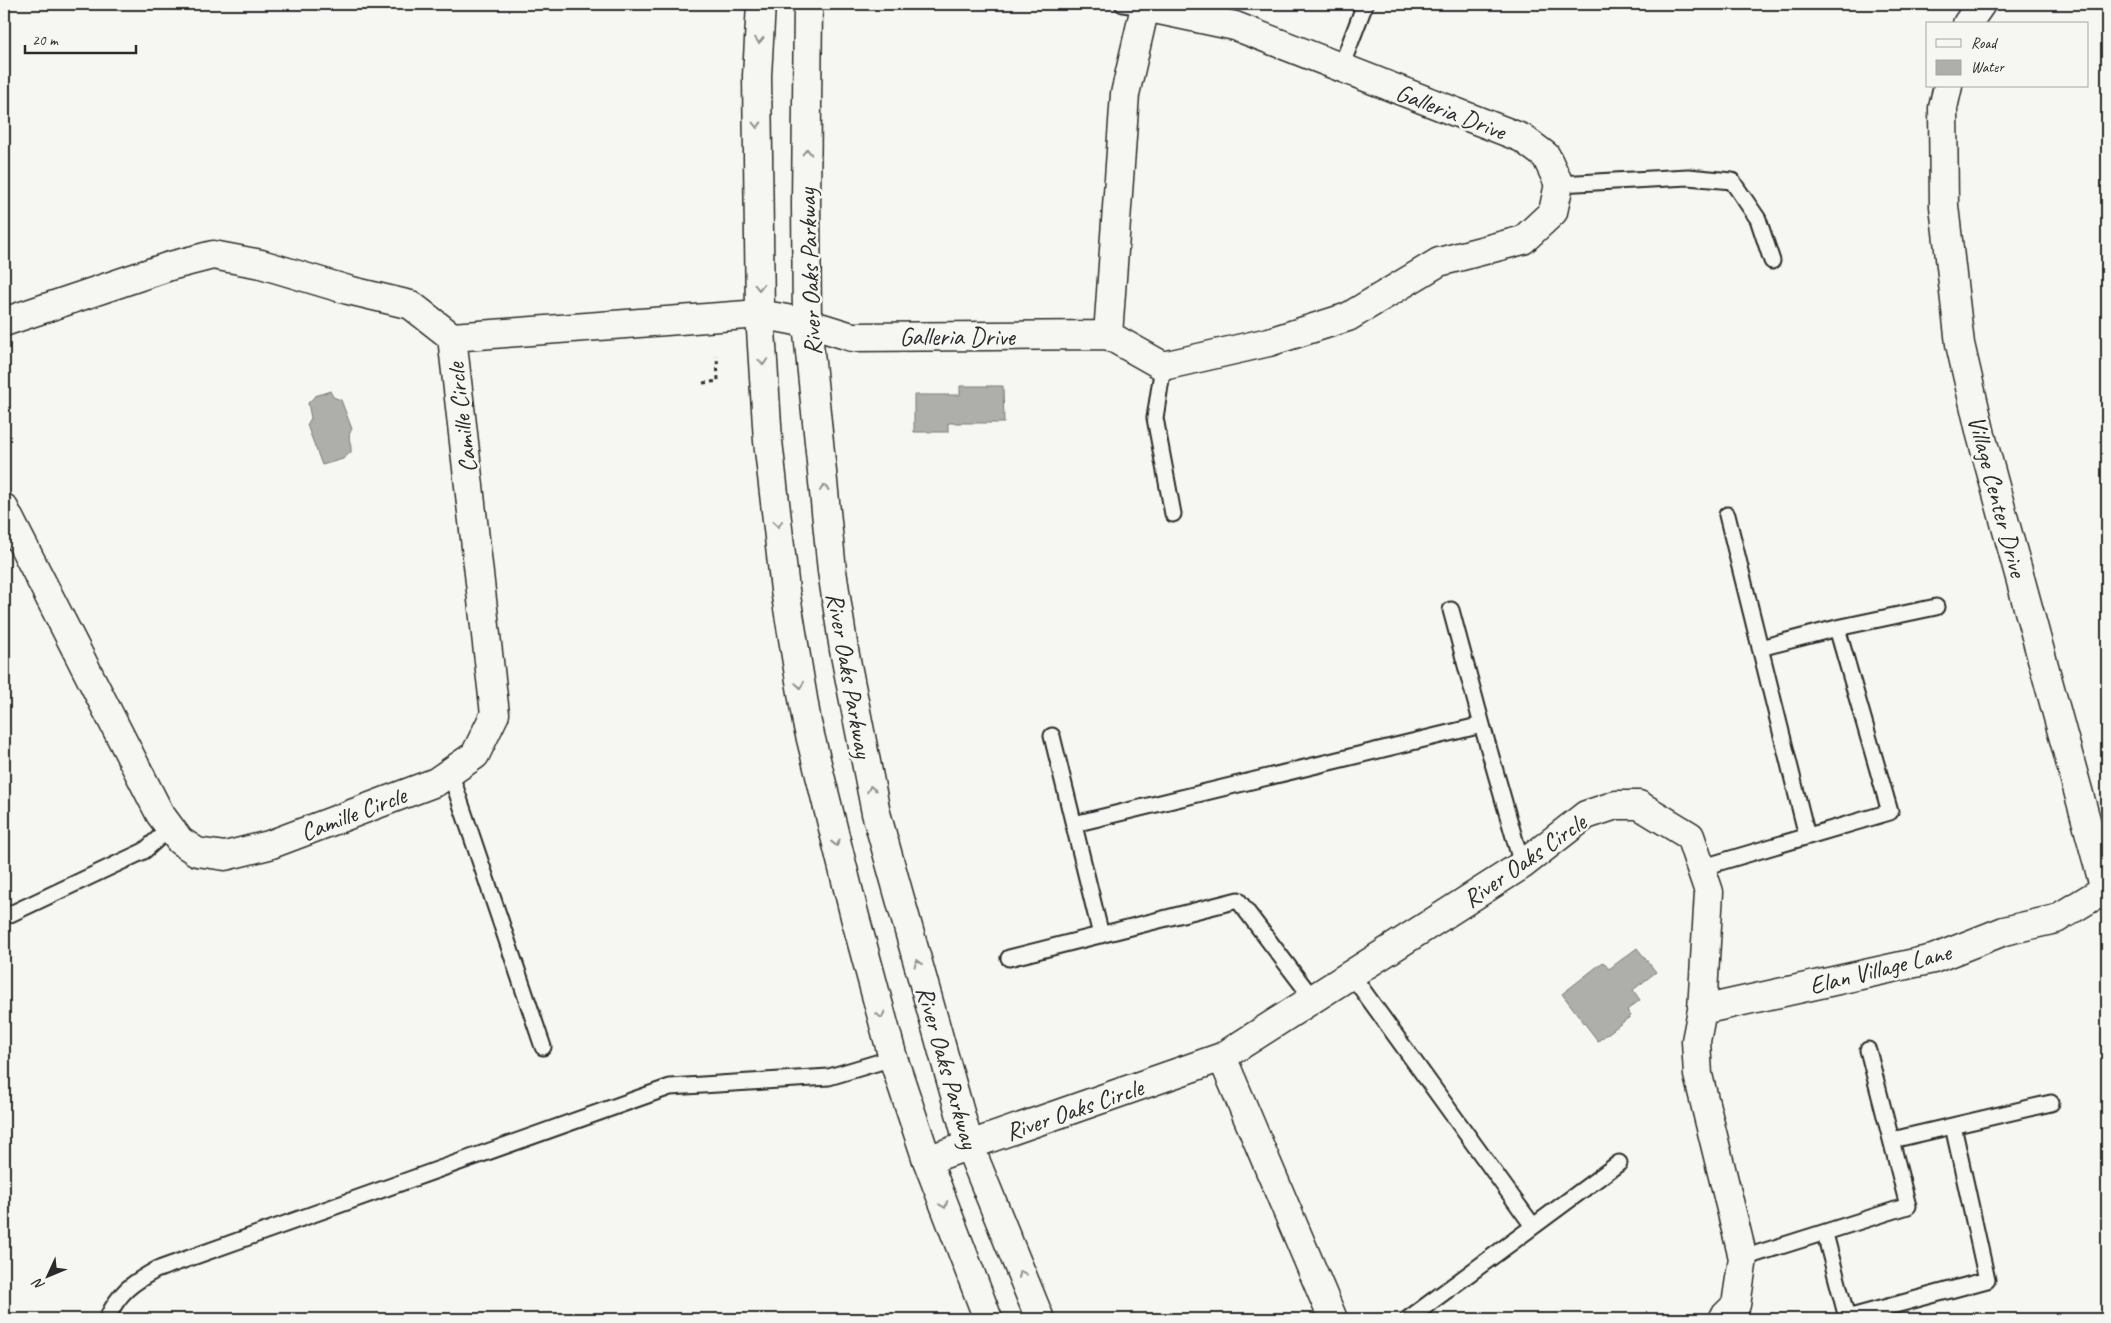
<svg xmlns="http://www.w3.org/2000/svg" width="2111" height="1323" viewBox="0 0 2111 1323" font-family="Caveat,sans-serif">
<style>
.water{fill:#aeaeab;stroke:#7a7a78}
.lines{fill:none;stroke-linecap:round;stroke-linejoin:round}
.lane-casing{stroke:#2b2b2b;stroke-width:19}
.street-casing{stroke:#2b2b2b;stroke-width:31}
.secondary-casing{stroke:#2b2b2b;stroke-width:31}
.path{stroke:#2b2b2b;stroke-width:3;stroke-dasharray:4 4;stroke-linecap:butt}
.lane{stroke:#f6f6f2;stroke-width:15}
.street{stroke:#f6f6f2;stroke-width:28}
.secondary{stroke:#f6f6f2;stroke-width:28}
.oneway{stroke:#90908e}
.labels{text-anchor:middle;stroke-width:5;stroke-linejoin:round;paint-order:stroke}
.street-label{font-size:25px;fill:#2b2b2b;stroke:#f6f6f2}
</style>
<rect width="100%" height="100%" fill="#f6f6f2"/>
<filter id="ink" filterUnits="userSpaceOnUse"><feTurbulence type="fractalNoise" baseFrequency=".02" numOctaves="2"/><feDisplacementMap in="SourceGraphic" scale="10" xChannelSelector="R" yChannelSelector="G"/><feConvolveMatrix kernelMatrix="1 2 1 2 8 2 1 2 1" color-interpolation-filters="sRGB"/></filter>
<g filter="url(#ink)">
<path class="water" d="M960,386h43l1,37h-56v9h-34v-37h46z
M330,391l3,6 8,3 11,29c-6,8 0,14 -1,23l-8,7 -21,6 -15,-40 4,-7 -3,-15 7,-7z
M1637,948l19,24 -23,18 7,10 -13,10 4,6 -33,25 -36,-47 41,-32 6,7z"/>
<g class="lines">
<defs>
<path id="lane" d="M1123,4l22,3
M1341,67l24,-63
M1559,184l129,-7 44,4 26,38 14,42
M1163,366l-8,52 18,96
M1727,515l80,321
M1451,610l31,115
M1837,628l99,-21
M1052,736l49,199
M450,772l93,275
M1074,824l408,-99 40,140
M1700,868l190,-56 -53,-184 -77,20
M4,917l140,-66 26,-23
M1009,958l229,-58 75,99
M1351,974l182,252
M1892,1140l159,-37
M1825,1234l22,84 140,-38 -34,-154
M1743,1258l165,-52 -40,-156
M107,1319c11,-26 25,-36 49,-49l514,-183 159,-10 64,-19
M1408,1319l211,-156"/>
<path id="street" d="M1145,7l90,19 287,112 24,18 13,28 -6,28 -30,28 -84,22 -91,55 -79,25 -106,24 -55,-31 17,-241z
M1967,24l14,-20
M1948,86l-5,22 1,98 16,138 21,91 126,462
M4,322l166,-56 43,-11 48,9 87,26 63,15 41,32 43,377 -20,41 -39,27 -167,63 -44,11 -28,-4 -17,-11 -20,-27 -156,-306
M452,337l308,-23 47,9 45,14 256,-2
M1702,1010l231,-51 71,-28 52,-12 51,-31
M1222,1057l111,262
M927,1160l295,-103 300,-192 64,-50 30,-10h23l51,31 19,56 -7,118 -6,31 2,34 45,183 -7,47 -14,14"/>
<path id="secondary" d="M761,4l-4,72 3,238 8,127 17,149 22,133 48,194 38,141 34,102 61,159
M808,4l-2,200 1,119 25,248 12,79 32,163 93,332 71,174"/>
</defs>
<use href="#lane" class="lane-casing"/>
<use href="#street" class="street-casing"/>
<use href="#secondary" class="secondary-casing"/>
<path class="path" d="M703,383l15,-2 -1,-25"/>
<use href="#lane" class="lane"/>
<use href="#street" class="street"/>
<use href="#secondary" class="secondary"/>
</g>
<defs><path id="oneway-chevron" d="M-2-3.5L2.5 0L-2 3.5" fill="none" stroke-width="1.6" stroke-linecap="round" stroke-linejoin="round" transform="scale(1.25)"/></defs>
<g class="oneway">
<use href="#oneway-chevron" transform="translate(759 40) rotate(93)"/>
<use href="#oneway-chevron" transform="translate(757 125) rotate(89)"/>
<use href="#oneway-chevron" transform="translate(807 152) rotate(-89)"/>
<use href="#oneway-chevron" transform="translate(759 287) rotate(89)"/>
<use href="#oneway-chevron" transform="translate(763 362) rotate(86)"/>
<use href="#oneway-chevron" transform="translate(824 488) rotate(-96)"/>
<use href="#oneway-chevron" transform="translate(778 524) rotate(83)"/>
<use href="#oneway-chevron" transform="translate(800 685) rotate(81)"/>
<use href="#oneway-chevron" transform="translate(871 789) rotate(-101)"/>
<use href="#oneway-chevron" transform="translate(836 843) rotate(76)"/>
<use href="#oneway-chevron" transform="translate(918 963) rotate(-106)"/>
<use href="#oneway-chevron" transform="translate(881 1015) rotate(75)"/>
<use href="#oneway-chevron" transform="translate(944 1205) rotate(69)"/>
<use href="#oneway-chevron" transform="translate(1022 1274) rotate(-112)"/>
</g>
</g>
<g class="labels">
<g class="street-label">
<text transform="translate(1451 111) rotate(21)" y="9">Galleria Drive</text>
<text transform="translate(809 272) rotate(-92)" y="9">River Oaks Parkway</text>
<text x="957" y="345">Galleria Drive</text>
<text transform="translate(461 418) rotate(-97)" y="9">Camille Circle</text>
<text transform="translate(1998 496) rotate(75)" y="9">Village Center Drive</text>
<text transform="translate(850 675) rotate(80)" y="9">River Oaks Parkway</text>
<text transform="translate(353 813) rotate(-21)" y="9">Camille Circle</text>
<text transform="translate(1524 860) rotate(-35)" y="9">River Oaks Circle</text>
<text transform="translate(1880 968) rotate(-14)" y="9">Elan Village Lane</text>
<text transform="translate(948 1067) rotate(74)" y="9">River Oaks Parkway</text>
<text transform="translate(1074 1109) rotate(-19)" y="9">River Oaks Circle</text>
</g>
</g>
<rect width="2111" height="1323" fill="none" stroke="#f6f6f2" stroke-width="20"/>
<rect x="10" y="10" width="2091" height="1303" fill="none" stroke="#2b2b2b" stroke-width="2" filter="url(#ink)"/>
<rect x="1926" y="22" width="162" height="65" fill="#f6f6f2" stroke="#a5a5a2"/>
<rect x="1936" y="39" width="25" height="8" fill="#f6f6f2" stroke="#a5a5a2"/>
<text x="1971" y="48" font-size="15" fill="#2b2b2b">Road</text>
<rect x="1936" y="60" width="25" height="15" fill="#aeaeab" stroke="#a5a5a2"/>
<text x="1971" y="72" font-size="15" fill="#2b2b2b">Water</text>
<g transform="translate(48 1276) rotate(226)" stroke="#f6f6f2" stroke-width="4" paint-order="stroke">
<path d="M0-4L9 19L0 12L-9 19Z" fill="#2b2b2b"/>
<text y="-8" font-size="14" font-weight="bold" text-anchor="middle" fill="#2b2b2b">N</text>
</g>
<path d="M25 45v8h111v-8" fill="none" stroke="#2b2b2b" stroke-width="2.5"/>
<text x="32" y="45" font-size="15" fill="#2b2b2b" stroke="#f6f6f2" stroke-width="4" paint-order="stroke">20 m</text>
</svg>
